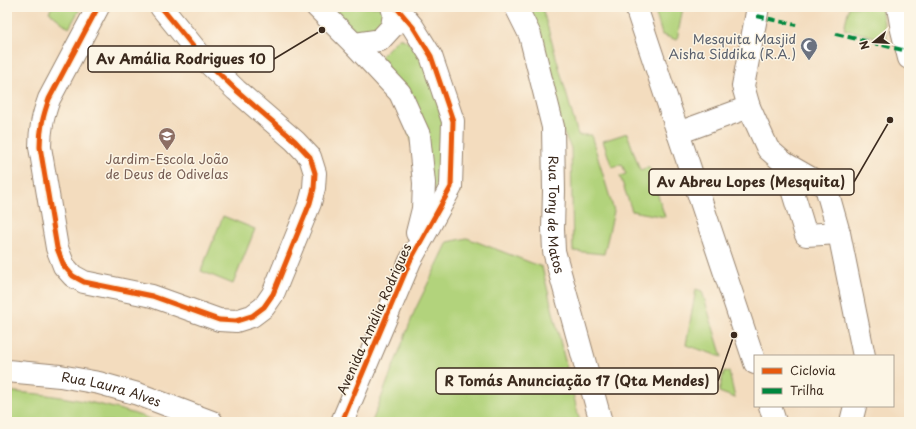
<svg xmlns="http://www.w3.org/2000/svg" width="916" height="429" viewBox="0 0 916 429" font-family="'Playpen Sans',sans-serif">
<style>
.green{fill:#b2d37b;stroke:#767e4c}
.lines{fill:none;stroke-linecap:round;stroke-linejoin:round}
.minor-casing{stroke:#97836e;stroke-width:24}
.major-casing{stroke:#97836e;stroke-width:24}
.minor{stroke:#fff;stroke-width:22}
.major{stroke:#fff;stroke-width:22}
.quiet{stroke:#00873e;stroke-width:4;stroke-dasharray:8 4;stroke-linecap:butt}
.cycleway-casing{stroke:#fcf5e5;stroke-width:8}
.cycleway{stroke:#e8590c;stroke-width:5}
.labels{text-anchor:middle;stroke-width:3;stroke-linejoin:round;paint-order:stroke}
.worship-label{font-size:13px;fill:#5b616d;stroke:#fcf5e5;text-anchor:end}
.education-label{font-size:13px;fill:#785e54;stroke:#fcf5e5}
.street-label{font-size:13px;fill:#3b2a1e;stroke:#fcf5e5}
.leader{fill:none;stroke:#3b2a1e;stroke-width:1.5}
.callout-dot{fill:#3b2a1e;stroke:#fcf5e5;stroke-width:1.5}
.callout{fill:#fcf5e5;stroke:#3b2a1e;stroke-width:1.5}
.callout-label{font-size:14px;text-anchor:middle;font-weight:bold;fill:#3b2a1e}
</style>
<rect width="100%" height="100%" fill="#fcf5e5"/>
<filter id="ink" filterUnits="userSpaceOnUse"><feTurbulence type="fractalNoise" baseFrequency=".025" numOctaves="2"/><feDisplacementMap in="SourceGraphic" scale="8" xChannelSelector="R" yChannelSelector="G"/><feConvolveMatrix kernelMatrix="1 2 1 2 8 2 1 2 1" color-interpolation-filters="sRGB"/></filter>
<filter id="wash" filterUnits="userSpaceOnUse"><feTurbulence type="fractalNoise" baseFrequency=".012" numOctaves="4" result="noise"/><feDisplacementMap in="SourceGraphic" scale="16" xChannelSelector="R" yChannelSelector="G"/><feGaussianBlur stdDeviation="0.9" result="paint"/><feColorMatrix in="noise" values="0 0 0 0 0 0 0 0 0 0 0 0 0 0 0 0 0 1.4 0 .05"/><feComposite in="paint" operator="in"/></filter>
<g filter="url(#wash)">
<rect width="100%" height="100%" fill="#f3dcbe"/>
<path class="green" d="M52,7h29l-12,21 -20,-16z
M328,7h54l4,10 -6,12 -21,8z
M524,7h18l36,128h13l23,76 -10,43 -31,-3 -2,-103 -8,-16z
M654,7h29l-6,33 -15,-5z
M849,7h32l6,33 -43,-11z
M399,38l8,3 15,17 11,22 11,50 -3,39 -12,39 1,-14 -45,-131 -4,-7z
M627,133l13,37 9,-3 16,50 -33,-6 -12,-35 6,-2 -4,-10 -10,3 -9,-26z
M223,216l32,13 -22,55 -32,-13z
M467,238l75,29 38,155h-208l43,-112 33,-68z
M696,289l6,2 20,66 -36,-12z
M724,371l5,1 6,26 -16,-6z
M7,391c13,2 27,2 40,4 38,5 77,14 112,27h-152z"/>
</g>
<g filter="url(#ink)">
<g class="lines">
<defs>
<g id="minor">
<path d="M98,7l-49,92c-6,17 -9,29 -9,48l17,101 7,18 9,10 11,6 68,14 67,24 17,1 16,-5 12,-9 9,-13 37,-91 4,-15 1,-15 -5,-16 -15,-16 -59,-51 -36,-35 -39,-48"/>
<path d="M317,7l37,37 46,49 19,42 5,48 -1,26 -6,24"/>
<path id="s1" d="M516,7l14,28 23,92 1,64 -1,38 1,22 47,171"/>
<path d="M636,7l119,356"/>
<path d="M758,7l-15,79 6,21 19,42 16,14 42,24 13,46 25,123"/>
<path d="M354,44l26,-4 12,-13 2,-13 -2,-7"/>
<path d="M678,133l71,-26"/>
<path d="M784,163l22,72 33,-2"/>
<path id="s2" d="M7,371l53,5 39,7 39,11 74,28"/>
<path d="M770,406l5,16"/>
<path d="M342,422l68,-161 41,-74 2,-66 -22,-65 -18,-29 -17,-20"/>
<path d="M851,422l4,-16"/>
</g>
<path id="major" d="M898,7l4,23 7,28"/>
</defs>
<use href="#minor" class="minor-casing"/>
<use href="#major" class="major-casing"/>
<use href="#minor" class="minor"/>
<use href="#major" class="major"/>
<path class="quiet" d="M757,16l39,9
M836,34l71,17"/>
<defs>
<path id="cycleway" d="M98,7l-49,92c-6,17 -9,29 -9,48l17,101 7,18 9,10 11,6 68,14 67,24 17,1 16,-5 12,-9 9,-13 37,-91 4,-15 1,-15 -5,-16 -15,-16 -59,-51 -36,-35 -39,-48
M342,422l68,-161 41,-74 2,-66 -22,-65 -18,-29 -17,-20"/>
</defs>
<use href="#cycleway" class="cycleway-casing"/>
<use href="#cycleway" class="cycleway"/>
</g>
</g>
<defs>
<symbol id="mosque-pin" viewBox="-11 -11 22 30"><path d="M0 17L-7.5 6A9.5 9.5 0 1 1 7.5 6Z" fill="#6b7280" stroke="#fcf5e5"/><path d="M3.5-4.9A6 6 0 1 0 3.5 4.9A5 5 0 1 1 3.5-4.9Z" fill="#fff"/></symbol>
<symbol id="school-pin" viewBox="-11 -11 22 30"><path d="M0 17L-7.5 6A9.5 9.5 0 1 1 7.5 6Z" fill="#8d6e63" stroke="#fcf5e5"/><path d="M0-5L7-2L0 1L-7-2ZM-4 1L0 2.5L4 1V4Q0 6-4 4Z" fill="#fff"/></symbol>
</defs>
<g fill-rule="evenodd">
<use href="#mosque-pin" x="799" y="36" width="20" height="27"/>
<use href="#school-pin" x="157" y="126" width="20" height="27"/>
</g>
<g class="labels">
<g class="worship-label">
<text x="796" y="44">Mesquita Masjid<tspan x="796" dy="15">Aisha Siddika (R.A.)</tspan></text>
</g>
<g class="education-label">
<text x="167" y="164">Jardim-Escola João<tspan x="167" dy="15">de Deus de Odivelas</tspan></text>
</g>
<g class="street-label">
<text dy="5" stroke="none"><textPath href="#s1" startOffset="214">Rua Tony de Matos</textPath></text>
<text transform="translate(374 319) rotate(-66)" y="5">Avenida Amália Rodrigues</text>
<text dy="5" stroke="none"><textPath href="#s2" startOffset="106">Rua Laura Alves</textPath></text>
</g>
</g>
<path class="leader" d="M322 30L274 59M890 120L854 182M734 335L718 381"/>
<g class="callout-dot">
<circle cx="322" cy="30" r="4"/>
<circle cx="890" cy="120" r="4"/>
<circle cx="734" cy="335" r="4"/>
</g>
<g class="callout">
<rect x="88" y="46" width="186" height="26" rx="4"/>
<rect x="649" y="169" width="205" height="26" rx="4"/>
<rect x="436" y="368" width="282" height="26" rx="4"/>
</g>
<g class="callout-label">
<text x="181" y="64">Av Amália Rodrigues 10</text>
<text x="751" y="187">Av Abreu Lopes (Mesquita)</text>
<text x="577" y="386">R Tomás Anunciação 17 (Qta Mendes)</text>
</g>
<rect width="916" height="429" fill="none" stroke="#fcf5e5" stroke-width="24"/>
<rect x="754" y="355" width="140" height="52" fill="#fcf5e5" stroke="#afa495"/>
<rect x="762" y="368" width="20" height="6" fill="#e8590c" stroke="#afa495"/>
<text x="790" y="375" font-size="12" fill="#3b2a1e">Ciclovia</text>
<rect x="762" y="388" width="20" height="6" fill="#00873e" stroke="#afa495"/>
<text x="790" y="395" font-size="12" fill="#3b2a1e">Trilha</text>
<g transform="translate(874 42) rotate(252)" stroke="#fcf5e5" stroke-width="3" paint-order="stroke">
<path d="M0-3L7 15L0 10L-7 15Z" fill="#3b2a1e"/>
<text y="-6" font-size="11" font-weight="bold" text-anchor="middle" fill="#3b2a1e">N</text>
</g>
</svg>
